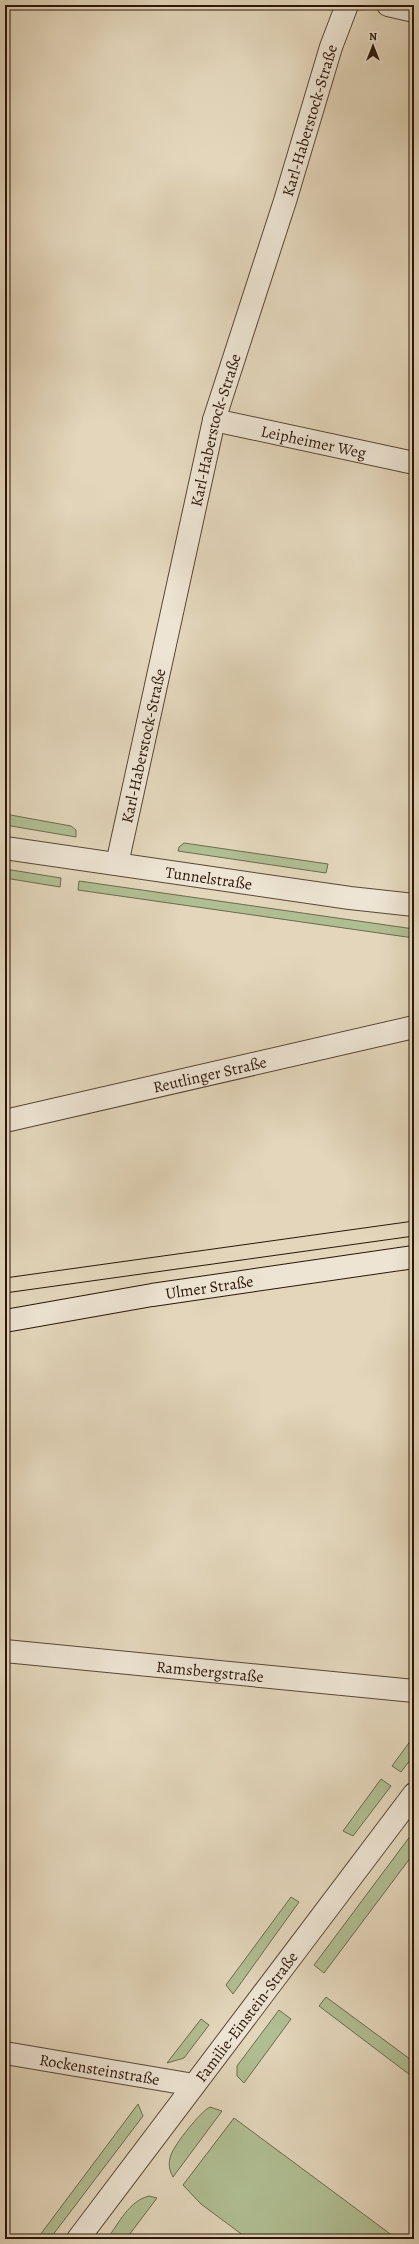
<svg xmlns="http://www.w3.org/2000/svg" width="419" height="2244" viewBox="0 0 419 2244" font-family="Alegreya,serif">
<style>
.green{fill:#b0be93;stroke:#6e6a4e}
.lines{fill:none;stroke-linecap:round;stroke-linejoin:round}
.street-casing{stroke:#5a4636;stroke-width:24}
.secondary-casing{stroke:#2c1609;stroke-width:24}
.street{stroke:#ede4d3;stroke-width:22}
.secondary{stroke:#ede4d3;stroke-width:22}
.tram{stroke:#2c1609;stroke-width:1}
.labels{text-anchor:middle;stroke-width:4;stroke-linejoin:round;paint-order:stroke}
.street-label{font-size:16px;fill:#2c1609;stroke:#ede4d3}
</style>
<rect width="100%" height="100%" fill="#e3d6bb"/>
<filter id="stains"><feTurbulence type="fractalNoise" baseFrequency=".005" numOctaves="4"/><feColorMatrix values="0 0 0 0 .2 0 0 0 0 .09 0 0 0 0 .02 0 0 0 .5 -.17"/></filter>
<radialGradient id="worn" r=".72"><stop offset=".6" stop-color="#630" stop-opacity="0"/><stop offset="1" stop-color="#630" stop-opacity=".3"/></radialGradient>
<path class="green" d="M5,814l66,12 5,4v7l-71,-12z
M184,843l144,21 -2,9 -148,-22 1,-4z
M5,869l56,9 -1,9 -55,-9z
M79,881l335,48v9l-336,-48z
M414,1736v19l-13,17 -9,-6z
M381,1779l10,7 -38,50 -10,-5z
M414,1831v22l-90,120 -10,-8z
M291,1897l8,5 -66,92 -7,-9z
M326,1997l88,65v16l-95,-72z
M279,2010l12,9 -47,64 -7,-7v-10z
M201,2019l8,6 -25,33 -17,5z
M138,2104l5,12 -91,120 -15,3z
M210,2107l12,4 -49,66c-4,-7 -5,-14 -2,-22 3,-10 30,-44 39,-48z
M234,2118l163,121h-149l-47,-35 -18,-19z
M149,2196l8,2 -31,41h-19c12,-16 22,-38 42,-43z"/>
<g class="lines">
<defs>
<g id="street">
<path d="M388,5l26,6"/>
<path id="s1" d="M214,420l200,43"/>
<path id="s2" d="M5,848l345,50 64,7"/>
<path id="s3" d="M117,864l97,-444 71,-219 46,-154 16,-42"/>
<path id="s4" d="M5,1121l409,-94"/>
<path id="s5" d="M5,1651l409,40"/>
<path id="s6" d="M5,2053l189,32"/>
<path id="s7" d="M78,2239l336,-445"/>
</g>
<g id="secondary">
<path id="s8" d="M5,1321l147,-26 262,-38"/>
</g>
</defs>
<use href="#street" class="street-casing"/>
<use href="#secondary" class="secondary-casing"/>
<use href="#street" class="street"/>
<use href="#secondary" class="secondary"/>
<path class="tram" d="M5,1278l409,-57
M5,1293l409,-57"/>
</g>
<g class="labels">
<g class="street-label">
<text dy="6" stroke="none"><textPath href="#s3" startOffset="769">Karl-Haberstock-Straße</textPath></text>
<text dy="6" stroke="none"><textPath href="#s3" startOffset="445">Karl-Haberstock-Straße</textPath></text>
<text dy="6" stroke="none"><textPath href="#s1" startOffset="102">Leipheimer Weg</textPath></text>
<text dy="6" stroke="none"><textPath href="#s3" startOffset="121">Karl-Haberstock-Straße</textPath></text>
<text dy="6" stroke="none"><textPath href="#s2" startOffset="206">Tunnelstraße</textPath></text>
<text dy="6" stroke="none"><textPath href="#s4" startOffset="210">Reutlinger Straße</textPath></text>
<text dy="6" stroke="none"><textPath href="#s8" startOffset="207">Ulmer Straße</textPath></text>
<text dy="6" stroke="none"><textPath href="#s5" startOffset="206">Ramsbergstraße</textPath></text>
<text dy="6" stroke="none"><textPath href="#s7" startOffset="279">Familie-Einstein-Straße</textPath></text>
<text dy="6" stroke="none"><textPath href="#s6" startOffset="96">Rockensteinstraße</textPath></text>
</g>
</g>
<rect width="419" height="2244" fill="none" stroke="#e3d6bb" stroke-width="20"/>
<rect x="6" y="6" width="407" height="2232" fill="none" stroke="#2c1609" stroke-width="2"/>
<rect x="10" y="10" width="399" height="2224" fill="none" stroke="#2c1609"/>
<g transform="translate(373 46)" stroke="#ede4d3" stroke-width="3" paint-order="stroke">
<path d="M0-3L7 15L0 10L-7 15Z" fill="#2c1609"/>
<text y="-6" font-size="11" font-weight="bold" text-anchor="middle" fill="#2c1609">N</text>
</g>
<rect width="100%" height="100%" filter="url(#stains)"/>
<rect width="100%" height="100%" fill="url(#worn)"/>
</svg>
